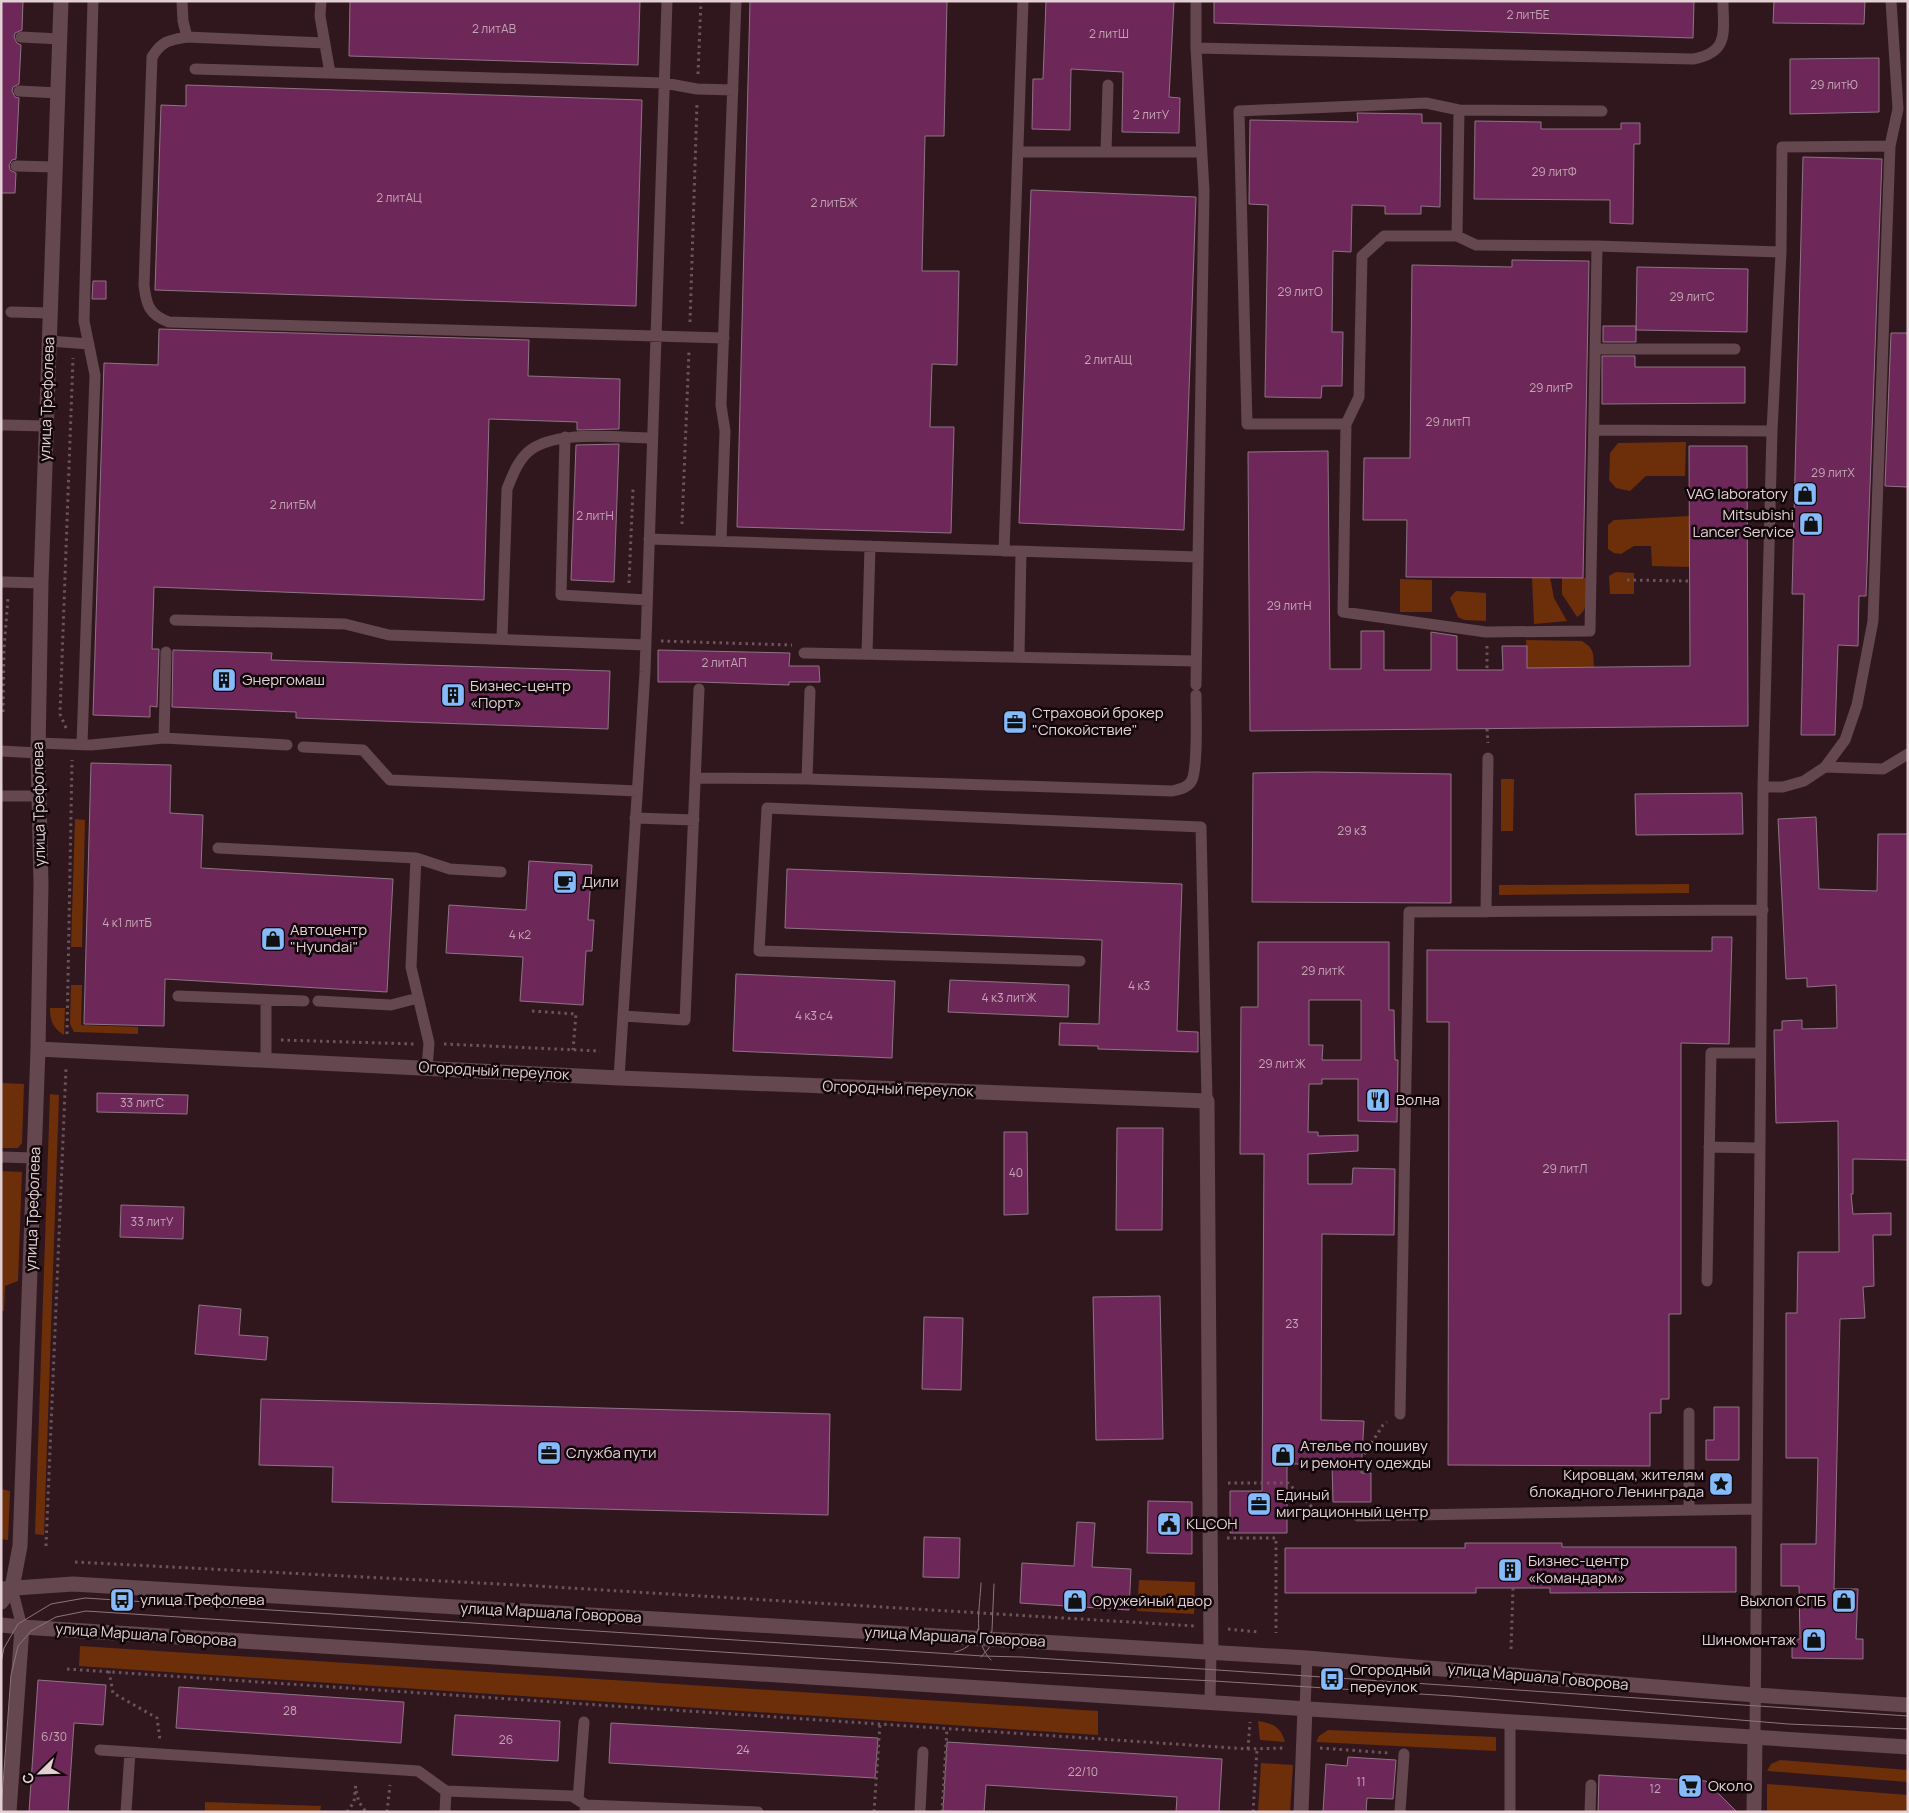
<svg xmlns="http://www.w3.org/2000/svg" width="1909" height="1813" viewBox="0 0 1909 1813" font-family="Manrope,sans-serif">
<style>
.green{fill:#6d2e0a}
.building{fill:#6d2859;stroke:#8e7484;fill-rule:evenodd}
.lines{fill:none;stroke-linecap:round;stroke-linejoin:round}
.path{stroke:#6b545a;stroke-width:3;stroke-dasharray:2.5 4;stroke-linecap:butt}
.service{stroke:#64474f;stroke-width:11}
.minor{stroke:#64474f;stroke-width:15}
.tertiary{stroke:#64474f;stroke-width:15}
.secondary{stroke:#64474f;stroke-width:15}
.tram{stroke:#8b767b;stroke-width:1}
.labels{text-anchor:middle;stroke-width:5;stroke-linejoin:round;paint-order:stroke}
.number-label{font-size:12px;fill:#c5a6b5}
.street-label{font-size:15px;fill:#e2d0d4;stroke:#110609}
.poi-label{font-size:15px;fill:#e2d0d4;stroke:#110609;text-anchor:start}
</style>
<rect width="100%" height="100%" fill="#30171e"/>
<path class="green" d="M1686,442l-1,34h-39l-16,15 -14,-3 -7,-8 1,-27 8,-10z
M1689,516v51l-37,-1 -1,-20h-17l-13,8 -7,-1 -6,-4v-24l6,-5z
M1616,572l18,1v21h-24l-1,-18z
M1532,577h18l4,21 13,23 -33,3z
M1562,578h27c-1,14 1,31 -12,39l-15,-23z
M1400,579l32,1v32h-32z
M1456,591l30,2v28l-22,-1 -6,-3 -8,-19z
M1526,640l56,1c13,8 11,13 12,26l-67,1z
M1501,779h13l-1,52h-12z
M75,819l10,1 -3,127h-11z
M1689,884v9l-190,2v-10h2z
M71,985h11l-1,40 57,2v7l-64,-2 -4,-8z
M50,1008h15l-1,27c-11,-7 -14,-14 -14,-27z
M2,1083l22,1 -2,59 -4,5h-17z
M50,1094l9,1 -15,440 -9,-1z
M1,1171l21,1 -4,109 -13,5 -1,25h-3z
M1,1489l9,2 -2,49 -7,-1z
M1139,1580l56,2 -1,32 -57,-3z
M80,1646l1018,65v24l-1019,-69z
M1258,1721c14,2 23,6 27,21l-25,-2z
M1328,1730l168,7v14l-180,-9 3,-6z
M1780,1760l128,10v12l-141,-11 4,-7z
M1261,1763l32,2 -3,47h-32z
M1767,1784l141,11v17h-141z
M205,1802l116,4 -1,6h-115z"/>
<path class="building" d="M1,1h22l-1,29 -7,3 -1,4 3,6 4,2 -2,39 -6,3 -1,4 3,6 4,1 -3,61 -4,1 -3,5 1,5 6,3 -1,20h-14z
M350,1h290l-2,64 -289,-9z
M750,1h197l-3,135h-19l-3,135h37l-2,94 -25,-1 -2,63h24l-3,106 -214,-6z
M1046,1h128l-5,96 11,1 -1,35 -57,-1 1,-60 -52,-3 -1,61 -38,-1 1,-50h10z
M1214,1h480l-1,37 -479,-15z
M1774,1h91l-1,23 -91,-1z
M1879,58v54l-89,2v-55z
M186,85l456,15 -6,206 -481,-16 6,-185 25,1z
M1357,113l65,1v9h19l-1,84 -19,-1v8h-36v-8l-33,-1 -1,47 -18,-1 -1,81h11l-1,54h-20l-1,12 -56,-1 3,-192 -19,-1 1,-84 108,2z
M1475,121l66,1v7h80v-6h19v21h-6l-1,80 -23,-1v-23l-136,-1z
M1803,157l79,2 -16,437h-7l-1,50 -20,-1 -3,90h-34l3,-141h-12z
M1031,190l165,7 -12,333 -165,-7z
M1512,260l77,1 -6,317 -177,-1 1,-57h-44l1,-62h46l2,-193 100,2z
M1637,267l111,2 -1,63 -111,-2z
M93,281h13v18h-14z
M1603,326h33v16h-33z
M159,329l370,11 -1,36 92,3 -1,50 -42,1v-8l-88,-3 -5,181 -330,-13 -2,62h7l-2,58 -7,-1v11l-57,-2 11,-352 54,2z
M1891,333h17v154l-23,-1z
M1602,356h33v11h110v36l-143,1z
M619,444l-5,138 -43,-2 5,-135z
M1689,446h58l1,280 -498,5 -2,-279 80,-1 2,218h31v-38h23v39h47v-38l26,4v34h46l-1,-24h25v22l163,-2z
M173,650l99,3 -1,7 339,11 -2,58 -312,-11v-6l-124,-5z
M658,650l132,3 -1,13h30l1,16h-31v3l-90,-3h-41z
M91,763l80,2 -1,48 33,2 -2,53 192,11 -6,113 -222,-13 -1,47 -80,-2z
M1316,772l135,2v129l-199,-1 1,-129z
M1742,793l1,41 -107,1 -1,-41z
M1816,817l3,72 58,2 1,-57h30v326l-55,-1v35h-2l2,20 38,-1v22h-18l1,51 -11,1 2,31 -25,1 -6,270h24l-2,50h7v20l-71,-1v-19h8l-1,-53h-18v-42h35l2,-86h-32v-145h11l1,-61h41l-1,-131 -62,2 -2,-93h8v-9l20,-1v9l35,-1 -1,-43 -29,2v-9l-21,1 -8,-160z
M529,861l63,4 -4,55h6l-2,31h-6l-3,54 -63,-4 3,-44 -77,-4 3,-48 77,5z
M787,869l395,15 -5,147 21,1v20l-100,-3v-3l-39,-1 1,-22 39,1 3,-84 -317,-12z
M1712,937h20l-3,107 -48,-1v271h-12v85h-8v14h-11v53l-202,-1 1,-443h-22v-72l285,1z
M1258,942h131v68h5l1,50h3l-1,62 -39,-1v-42h-36v5h-13l-1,48h10v4l40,-1v16l-50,3v30h44l1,-16 42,1 -1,66 -72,-1 -1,186 43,1 -3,52h10v29h-38l-1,-38h-45v69h-57v-42h32l2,-337h-24l1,-147h17zM1309,1000h52v60h-39l1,-15h-14z
M736,974l159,7 -3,77 -159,-7z
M950,980l119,5 -1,32 -120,-5z
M97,1093l91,2 -1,19 -90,-2z
M1117,1128h46l-1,102h-46z
M1004,1132h23l1,82 -24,1z
M121,1205l63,2 -1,32 -63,-2z
M1160,1296l3,143 -67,1 -3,-143z
M199,1305l42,4 -2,26 29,2 -2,23 -71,-6z
M924,1317l39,1 -2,72 -39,-1z
M261,1399l569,15 -2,101 -496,-13 1,-35 -74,-2z
M1714,1407h25v53h-33v-20h8z
M1148,1501l44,1v52l-45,-1z
M1077,1522l18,1 -3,44 39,2 -2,41 -109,-7 2,-40 52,3z
M924,1537l36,1 -1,40 -36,-1z
M1465,1543h97v4h174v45l-186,1v-5h-74v5h-191v-45h180z
M38,1680l68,5 -3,40 -29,-2 -6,89h-39z
M179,1687l225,15 -3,41 -225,-15z
M455,1715l105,6 -2,40 -106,-6z
M611,1723l267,15 -3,40 -266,-15z
M947,1742l275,17 -3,53h-43l1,-15 -191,-12 -2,27 -41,-1z
M1348,1757l48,3 -3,39 -26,-1 -1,14h-43l3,-48 21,2z
M1599,1775l107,6 31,31h-139z"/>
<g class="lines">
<path class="path" d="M698,74l3,-73
M690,322l7,-219
M682,524l7,-173
M1627,580l62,1
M629,583l4,-94
M661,641l131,4
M1487,646v24
M3,712l1,-63 4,-51
M66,728l-6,-14 13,-356
M1487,729l1,14
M532,1011l44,3 -3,36
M67,1034l5,-274
M281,1040l134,4
M444,1044l156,7
M1362,1473v-15l21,-33 4,-3
M1228,1483h60l33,33h21
M1227,1538h49v95
M46,1546l20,-478
M75,1562l462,24 658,40
M1228,1629l30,3
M1511,1649l2,-61
M67,1669l1181,80 38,-1
M109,1671l4,22 44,25 3,22
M1320,1748l69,5
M1248,1749l2,-27
M356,1791l3,11 7,10
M347,1812l7,-10 2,-20
M387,1812l3,-27
M874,1812l6,-88
M942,1812l5,-84
M1253,1812l4,-63"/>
<path class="service" d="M182,1l1,20 4,16
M321,1l-1,15 10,57
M1196,1v47l8,143 -8,494
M21,37l39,2
M325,43l-138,-6c-18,3 -25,4 -35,20l-8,228c2,19 5,30 25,37l555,16
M1196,48l497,11c37,-7 30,-27 30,-58
M195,69l469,14 33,6 36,1
M19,91l39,2
M1018,152h183
M1106,152l2,-67
M16,166l39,1
M1457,236l2,-126
M1597,246l-7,385 -104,1 -143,-20 3,-188 13,-27 3,-141 22,-20h73l19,9 121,1 184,6
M11,312l39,1
M49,341l40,3
M1596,349h139
M1346,424h-99l-8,-313 187,-8 33,7 143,1
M3,425l44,1
M1595,430l177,1
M565,437l-4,158 86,5
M649,539l549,18
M721,541l4,-110 -4,-26 15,-404
M1004,551l19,-550
M3,582l38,1
M175,620l170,4 44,11 257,10
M502,639l5,-150c5,-12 10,-27 21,-37 26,-23 90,-14 124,-14
M804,653l392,8
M867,654l3,-108
M1019,657l2,-106
M164,738l2,-86
M38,743l53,2 73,-7 123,7
M82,744l13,-369 -11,-54 9,-320
M303,747l60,3 27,30 247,11
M1,751l37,2
M1825,767l58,2 25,-15
M696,778l111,1 365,12c8,-2 16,-3 20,-11 6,-14 4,-67 4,-85
M807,779l3,-88
M1763,787h20l21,-6 21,-14 20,-27 12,-35 16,-84 17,-475 8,-37 -7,-108
M1,796h38
M635,818l59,2
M218,848l198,10 34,11 51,3
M416,858l-5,109 18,76 -2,25
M1486,912l2,-154
M1080,961l-321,-10 8,-143 434,19 6,274
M178,996l126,5
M318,1001l73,4 27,-7
M623,1016l62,4 14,-331
M266,1060v-60
M619,1078l26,-406 22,-671
M1709,1147l51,1
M1,1157l34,1
M1707,1281l4,-228h50
M1400,1414l9,-502 354,-2
M1689,1509v-96
M1358,1516l398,-7
M12,1588l10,39
M1210,1702l1,-49
M1305,1708l2,-50
M1755,1737l8,-950 9,-356 9,-179 1,-105 108,-1
M100,1750l318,21 28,20 126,5 14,9
M578,1800l6,-78
M585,1811l1,-6 172,7
M126,1812l4,-60
M445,1812l1,-21
M920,1812l3,-60
M1400,1812l4,-58
M1510,1812v-90
M1590,1812l1,-27"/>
<path class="minor" d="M38,1049l581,29 588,23 4,552
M12,1588l8,-42 18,-497 3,-165 -3,-131 3,-170 20,-582
M1301,1812l4,-104
M1754,1812l1,-75"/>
<path class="tertiary" d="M1,1602l11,-14
M1,1625l21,2"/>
<path class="secondary" d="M1,1589l72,-5 1234,74 448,37 153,10
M9,1812l13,-185 1886,120"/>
<path class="tram" d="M981,1583c-1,25 -9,58 10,77
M955,1652c13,-3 19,-10 23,-23
M981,1657l8,-9 3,-18 2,-46
M1,1663l3,-15 14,-24 33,-20 34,-6 898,58 39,1 886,59
M1,1812l10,-137 7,-29 13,-15 25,-14 30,-6 930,60 198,10 238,15 336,28 120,5"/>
</g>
<defs>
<symbol id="shop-square" viewBox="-11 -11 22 22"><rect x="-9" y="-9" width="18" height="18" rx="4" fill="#86bbfb" stroke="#110609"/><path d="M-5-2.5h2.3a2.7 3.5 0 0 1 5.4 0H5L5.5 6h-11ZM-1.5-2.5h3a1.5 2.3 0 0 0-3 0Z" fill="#111"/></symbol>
<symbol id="building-square" viewBox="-11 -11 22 22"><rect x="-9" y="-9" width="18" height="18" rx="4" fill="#86bbfb" stroke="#110609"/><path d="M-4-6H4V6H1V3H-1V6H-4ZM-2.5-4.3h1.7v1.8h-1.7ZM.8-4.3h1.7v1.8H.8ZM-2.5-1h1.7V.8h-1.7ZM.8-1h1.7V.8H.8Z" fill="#111"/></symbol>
<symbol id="office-square" viewBox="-11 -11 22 22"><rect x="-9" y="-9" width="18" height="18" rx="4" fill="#86bbfb" stroke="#110609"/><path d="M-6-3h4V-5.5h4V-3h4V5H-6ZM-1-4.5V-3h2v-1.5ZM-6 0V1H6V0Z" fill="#111"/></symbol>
<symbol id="cafe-square" viewBox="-11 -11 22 22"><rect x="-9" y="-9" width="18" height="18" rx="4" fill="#86bbfb" stroke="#110609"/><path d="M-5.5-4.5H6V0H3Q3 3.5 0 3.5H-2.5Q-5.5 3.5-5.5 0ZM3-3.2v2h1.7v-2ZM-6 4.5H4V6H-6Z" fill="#111"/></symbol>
<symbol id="restaurant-square" viewBox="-11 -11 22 22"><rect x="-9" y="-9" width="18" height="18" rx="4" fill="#86bbfb" stroke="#110609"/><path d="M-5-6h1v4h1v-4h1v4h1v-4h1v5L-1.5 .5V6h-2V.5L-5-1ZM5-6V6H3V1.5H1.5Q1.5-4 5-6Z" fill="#111"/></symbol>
<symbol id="sight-square" viewBox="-11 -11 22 22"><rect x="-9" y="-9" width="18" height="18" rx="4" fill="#86bbfb" stroke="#110609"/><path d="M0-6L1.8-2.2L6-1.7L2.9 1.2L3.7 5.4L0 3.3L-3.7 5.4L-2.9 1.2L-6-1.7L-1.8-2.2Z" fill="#111"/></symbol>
<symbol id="civic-square" viewBox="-11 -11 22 22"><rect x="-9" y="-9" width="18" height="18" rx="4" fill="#86bbfb" stroke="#110609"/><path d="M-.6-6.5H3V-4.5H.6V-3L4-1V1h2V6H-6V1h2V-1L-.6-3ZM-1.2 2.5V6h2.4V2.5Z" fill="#111"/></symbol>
<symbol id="bus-square" viewBox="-11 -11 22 22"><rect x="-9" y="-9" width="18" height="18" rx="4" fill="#86bbfb" stroke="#110609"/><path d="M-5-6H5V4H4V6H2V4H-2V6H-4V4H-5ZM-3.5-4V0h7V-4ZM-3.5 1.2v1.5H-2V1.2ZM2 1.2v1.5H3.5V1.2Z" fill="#111"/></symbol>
<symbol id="supermarket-square" viewBox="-11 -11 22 22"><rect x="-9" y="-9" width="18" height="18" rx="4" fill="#86bbfb" stroke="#110609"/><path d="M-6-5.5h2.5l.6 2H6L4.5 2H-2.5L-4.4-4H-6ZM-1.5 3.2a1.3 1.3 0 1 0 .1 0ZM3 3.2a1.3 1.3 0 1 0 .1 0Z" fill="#111"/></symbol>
</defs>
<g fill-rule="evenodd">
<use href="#shop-square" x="1791" y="480" width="28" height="28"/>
<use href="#shop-square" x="1797" y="510" width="28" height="28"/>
<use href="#building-square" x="210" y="666" width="28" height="28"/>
<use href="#building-square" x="439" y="681" width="28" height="28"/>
<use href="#office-square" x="1001" y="708" width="28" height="28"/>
<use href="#cafe-square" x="551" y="868" width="28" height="28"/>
<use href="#shop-square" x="259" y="925" width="28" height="28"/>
<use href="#restaurant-square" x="1364" y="1086" width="28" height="28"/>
<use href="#office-square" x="535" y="1439" width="28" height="28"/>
<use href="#shop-square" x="1269" y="1441" width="28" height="28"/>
<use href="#sight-square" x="1707" y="1470" width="28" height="28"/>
<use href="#office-square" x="1245" y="1490" width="28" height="28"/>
<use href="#civic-square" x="1155" y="1510" width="28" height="28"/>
<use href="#building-square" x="1496" y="1556" width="28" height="28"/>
<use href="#bus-square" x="108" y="1586" width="28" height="28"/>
<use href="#shop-square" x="1061" y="1587" width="28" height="28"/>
<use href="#shop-square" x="1830" y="1587" width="28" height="28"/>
<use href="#shop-square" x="1800" y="1626" width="28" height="28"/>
<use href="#bus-square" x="1318" y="1665" width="28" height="28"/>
<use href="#supermarket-square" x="1676" y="1772" width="28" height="28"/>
</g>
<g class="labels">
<g class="number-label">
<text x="1528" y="19">2 литБЕ</text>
<text x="494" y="33">2 литАВ</text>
<text x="1109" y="38">2 литШ</text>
<text x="1834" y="89">29 литЮ</text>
<text x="1151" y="119">2 литУ</text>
<text x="1554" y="176">29 литФ</text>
<text x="399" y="202">2 литАЦ</text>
<text x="834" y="207">2 литБЖ</text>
<text x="1300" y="296">29 литО</text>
<text x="1692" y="301">29 литC</text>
<text x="1108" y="364">2 литАЩ</text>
<text x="1551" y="392">29 литР</text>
<text x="1448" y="426">29 литП</text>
<text x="1833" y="477">29 литХ</text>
<text x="293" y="509">2 литБМ</text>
<text x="595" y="520">2 литН</text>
<text x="1289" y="610">29 литН</text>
<text x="724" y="667">2 литАП</text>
<text x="1352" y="835">29 к3</text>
<text x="127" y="927">4 к1 литБ</text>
<text x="520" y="939">4 к2</text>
<text x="1323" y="975">29 литК</text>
<text x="1139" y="990">4 к3</text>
<text x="1009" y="1002">4 к3 литЖ</text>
<text x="814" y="1020">4 к3 с4</text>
<text x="1282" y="1068">29 литЖ</text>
<text x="142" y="1107">33 литС</text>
<text x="1565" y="1173">29 литЛ</text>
<text x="1016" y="1177">40</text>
<text x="152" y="1226">33 литУ</text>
<text x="1292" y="1328">23</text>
<text x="290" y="1715">28</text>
<text x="54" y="1741">6/30</text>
<text x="506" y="1744">26</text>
<text x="743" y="1754">24</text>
<text x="1083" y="1776">22/10</text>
<text x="1361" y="1786">11</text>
<text x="1655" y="1793">12</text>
</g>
<g class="street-label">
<text transform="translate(47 399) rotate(-88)" y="5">улица Трефолева</text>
<text transform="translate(39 804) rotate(-91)" y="5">улица Трефолева</text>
<text transform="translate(494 1071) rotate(3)" y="5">Огородный переулок</text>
<text transform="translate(898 1089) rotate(2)" y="5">Огородный переулок</text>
<text transform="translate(33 1209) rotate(-88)" y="5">улица Трефолева</text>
<text transform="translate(551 1613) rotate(3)" y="5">улица Маршала Говорова</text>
<text transform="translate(146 1635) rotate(4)" y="5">улица Маршала Говорова</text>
<text transform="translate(955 1637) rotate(3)" y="5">улица Маршала Говорова</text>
<text transform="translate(1538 1677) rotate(5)" y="5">улица Маршала Говорова</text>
</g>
<g class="poi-label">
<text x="1788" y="499" text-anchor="end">VAG laboratory</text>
<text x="1794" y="520" text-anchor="end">Mitsubishi<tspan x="1794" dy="17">Lancer Service</tspan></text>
<text x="242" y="685">Энергомаш</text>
<text x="470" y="691">Бизнес-центр<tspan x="470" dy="17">«Порт»</tspan></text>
<text x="1032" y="718">Страховой брокер<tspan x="1032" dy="17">"Спокойствие"</tspan></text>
<text x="582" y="887">Дили</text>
<text x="290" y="935">Автоцентр<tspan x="290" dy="17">"Hyundai"</tspan></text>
<text x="1396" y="1105">Волна</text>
<text x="1300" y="1451">Ателье по пошиву<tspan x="1300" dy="17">и ремонту одежды</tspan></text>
<text x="566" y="1458">Служба пути</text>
<text x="1704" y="1480" text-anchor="end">Кировцам, жителям<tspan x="1704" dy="17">блокадного Ленинграда</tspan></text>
<text x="1276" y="1500">Единый<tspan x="1276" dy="17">миграционный центр</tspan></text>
<text x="1186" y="1529">КЦСОН</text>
<text x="1528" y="1566">Бизнес-центр<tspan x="1528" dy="17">«Командарм»</tspan></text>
<text x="140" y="1605">улица Трефолева</text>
<text x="1092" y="1606">Оружейный двор</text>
<text x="1826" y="1606" text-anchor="end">Выхлоп СПБ</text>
<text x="1796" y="1645" text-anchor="end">Шиномонтаж</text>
<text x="1350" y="1675">Огородный<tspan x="1350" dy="17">переулок</tspan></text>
<text x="1708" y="1791">Около</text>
</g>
</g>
<rect width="1909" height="1813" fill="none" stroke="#e2d0d4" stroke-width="5"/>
<g transform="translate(40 1773) rotate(247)" stroke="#110609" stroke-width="4" paint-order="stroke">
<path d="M0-4L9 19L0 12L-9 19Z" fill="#e2d0d4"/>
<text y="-8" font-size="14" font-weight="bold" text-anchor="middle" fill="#e2d0d4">С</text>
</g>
</svg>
